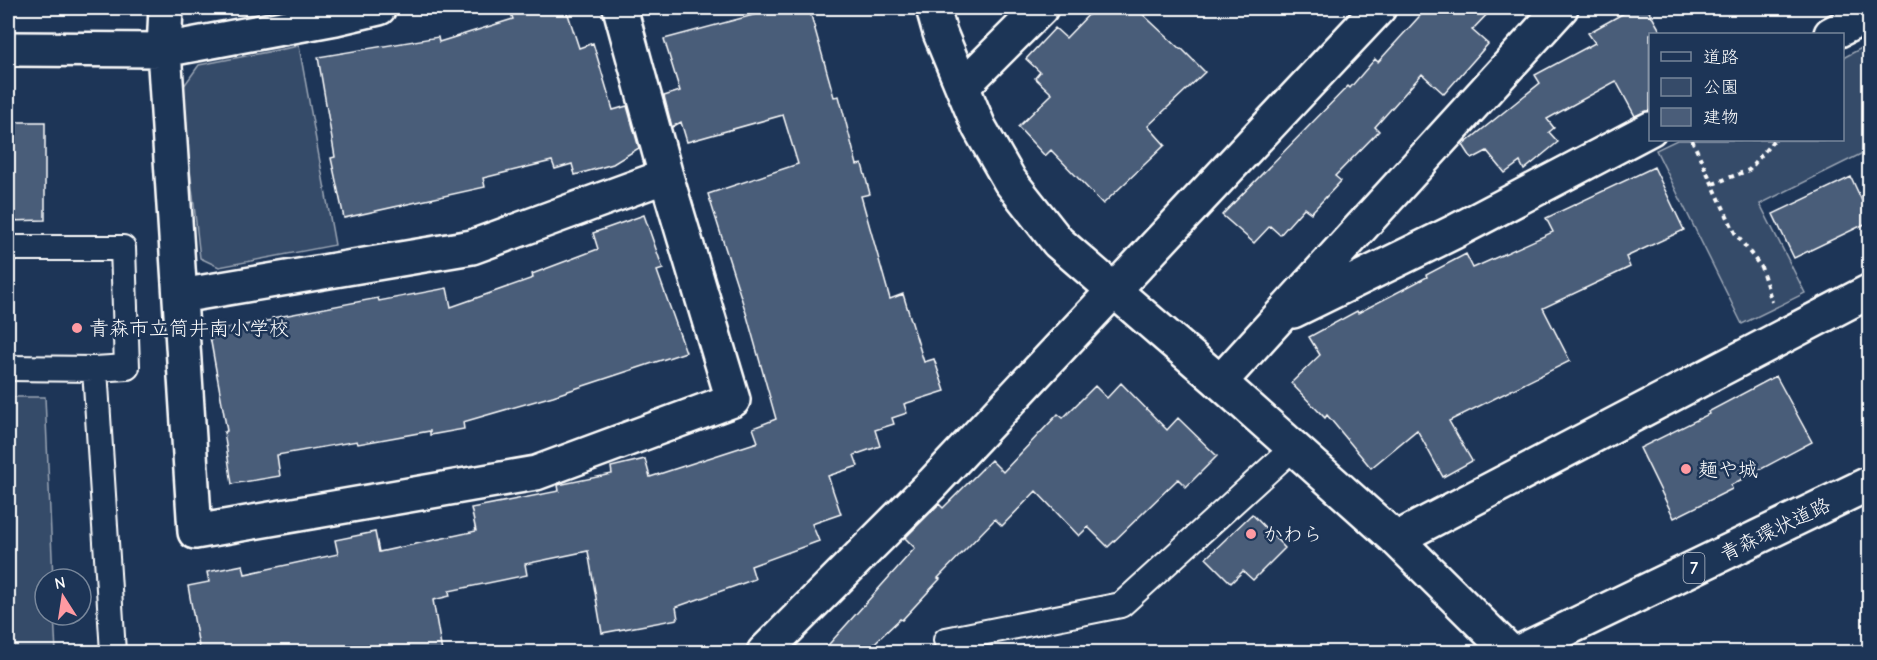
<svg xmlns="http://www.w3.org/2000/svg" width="1877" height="660" viewBox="0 0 1877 660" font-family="'Comic Neue','Klee One',sans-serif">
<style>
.green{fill:#364b69;stroke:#9aa5b4;stroke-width:1.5}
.building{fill:#4a5d79;stroke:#fff;stroke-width:1.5}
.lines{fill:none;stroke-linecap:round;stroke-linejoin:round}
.lane-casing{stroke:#fff;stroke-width:28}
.street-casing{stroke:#fff;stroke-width:38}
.secondary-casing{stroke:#fff;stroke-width:38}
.highway-casing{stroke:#fff;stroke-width:38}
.path{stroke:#fff;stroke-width:4;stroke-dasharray:4.5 4.5;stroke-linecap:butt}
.lane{stroke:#1d3557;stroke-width:24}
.street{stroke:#1d3557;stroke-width:33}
.secondary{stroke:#1d3557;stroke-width:33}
.highway{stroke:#1d3557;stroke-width:33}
.poi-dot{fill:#ff9aa2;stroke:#1d3557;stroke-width:2}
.labels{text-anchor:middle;stroke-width:5;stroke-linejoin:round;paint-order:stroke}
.shield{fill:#1d3557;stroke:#bbc2cd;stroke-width:1.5}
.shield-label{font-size:18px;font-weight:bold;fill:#fff}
.poi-label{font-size:20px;fill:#fff;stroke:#1d3557;text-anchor:start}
.street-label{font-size:20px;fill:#fff;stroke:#1d3557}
</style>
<rect width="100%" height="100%" fill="#1d3557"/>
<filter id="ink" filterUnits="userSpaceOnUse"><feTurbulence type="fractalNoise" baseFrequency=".0167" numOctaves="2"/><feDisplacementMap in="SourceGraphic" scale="12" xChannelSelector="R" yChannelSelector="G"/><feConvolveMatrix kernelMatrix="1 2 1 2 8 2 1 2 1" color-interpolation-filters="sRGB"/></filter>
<g filter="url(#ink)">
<path class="green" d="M1869,44v106l-109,54 45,89 -63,31 -86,-174 21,-10h165l1,-82z
M299,46l36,199 -116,22 -19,-9 -19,-168 18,-25z
M8,397h37l8,182h-8v36h9l2,37h-48z"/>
<path class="building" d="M509,8h57l13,40 14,-5 20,67 14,-4 12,42 -26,16 -38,11 -3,-11 -17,5 -3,-8 -69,17 2,9 -141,31 -13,-60 4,-1 -17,-100 120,-20 1,5 74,-23z
M779,8h30l25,89 5,-1 18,69 5,-1 8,30 -9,2 29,103 13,-5 21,68 10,-3 11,32 -41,13 3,9 -15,5 2,6 -19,6 5,16 -26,9 4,11 -30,10 13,38 -29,10 7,17 -68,25 4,13 -79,28 2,12 -76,14 -14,-82 -63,13 2,11 -78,16 1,5 -17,4 9,52h-242l-12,-66 21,-4 -2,-10 36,-7 2,9 93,-20 -3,-14 40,-8 4,20 97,-21 -5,-23 88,-17 -1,-6 54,-11 -1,-7 34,-8 5,18 108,-35 -5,-14 23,-9 -29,-103 -39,-122 90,-30 -15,-49 -96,27 -6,-20 -9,5 -8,-31 16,-5 -16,-52z
M1095,8h41l44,41 1,-1 24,24 -57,54 17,19 -62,59 -52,-54 -6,6 -27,-29 34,-33 -17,-16 5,-6 -14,-13 29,-31 11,10z
M1427,8h66l-21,22 16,14 -44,50 -22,-20 -47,53 4,4 -44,45 6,5 -30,32 -7,-5 -24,27 -10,-9 -16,17 -32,-28 126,-129 2,2 25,-29 3,3z
M1633,8h14l14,24 -11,2v76l-15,6 -19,-35 -69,38 7,9 -5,4 9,10 -34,28 -4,-8 -15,11 -18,-22 -15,8 -9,-14 77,-62 -5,-8 60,-32 -7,-10z
M8,122h37v98l-37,1z
M1654,167l30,63 -58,27 4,10 -87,41 27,53 -121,60 23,40 -29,16 -26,-47 -46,38 -44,-53 -2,3 -34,-35 29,-28 -11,-18 48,-26 1,2 69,-36 -1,-2 40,-21 7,14 80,-36 -7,-14z
M1851,177l18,39v6l-75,36 -21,-44z
M644,215l19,54 -6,2 29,81 -133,44 -90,26 1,7 -34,6v-4l-72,13 -1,-3 -80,14 3,21 -48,8 -8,-52 3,-1 -18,-100 64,-11 -1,-2 106,-20 1,3 68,-13 4,19 82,-29 -1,-4 66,-25 -5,-16z
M1776,376l36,66 -81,43 1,4 -58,29 -34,-70 69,-34 -1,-2z
M1121,383l46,47 11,-12 39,38 -31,31 -8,-8 -70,68 -20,-20 -9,9 -43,-45 -34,35 -7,-7 -57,59 2,1 -38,41 -2,-1 -35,33h-43l93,-104 -10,-10 34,-34 4,4 48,-48 12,12 55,-58 5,4 32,-32 12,12z
M1252,514l33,34 -32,32 -10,-9 -12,12 -25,-25z"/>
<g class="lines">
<defs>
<path id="lane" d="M8,248h115l4,119 -32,2
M8,368l87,1 18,283
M946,640l175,-35 172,-157"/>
<path id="street" d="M166,8l-2,42 31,482 341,-59 197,-73 -67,-224 -46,-168
M1831,34l39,-20
M8,49l156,1 172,-32 43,-10
M963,86l78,-78
M180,296l292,-49 194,-71
M1293,311l161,-79 196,-103
M1220,382l341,-374
M1396,539l474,-248
M764,652l168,-168 447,-476"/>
<path id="secondary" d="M933,8l7,25 39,94 31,54 48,61 162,140 176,157 114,113"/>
<path id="highway" d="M1519,652l351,-169"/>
</defs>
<use href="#lane" class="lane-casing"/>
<use href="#street" class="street-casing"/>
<use href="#secondary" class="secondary-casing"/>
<use href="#highway" class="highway-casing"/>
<path class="path" d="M1692,140l43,93 26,34 11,35
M1713,184l36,-14 25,-30"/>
<use href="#lane" class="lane"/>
<use href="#street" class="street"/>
<use href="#secondary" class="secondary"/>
<use href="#highway" class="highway"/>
</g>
</g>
<g class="poi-dot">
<circle cx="77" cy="328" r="6"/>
<circle cx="1686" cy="469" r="6"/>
<circle cx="1251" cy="534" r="6"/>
</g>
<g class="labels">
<rect class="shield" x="1683.5" y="553" width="21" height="30" rx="4.5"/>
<g class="shield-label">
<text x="1694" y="574">7</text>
</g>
<g class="poi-label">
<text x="89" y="335">青森市立筒井南小学校</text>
<text x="1698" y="476">麺や城</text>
<text x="1263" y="541">かわら</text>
</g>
<g class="street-label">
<text transform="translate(1775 529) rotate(-26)" y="7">青森環状道路</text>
</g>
</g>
<rect width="1877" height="660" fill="none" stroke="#1d3557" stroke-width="30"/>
<rect x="15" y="15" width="1847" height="630" fill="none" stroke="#fff" stroke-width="2" filter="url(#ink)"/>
<rect x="1649" y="33" width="195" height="108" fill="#1d3557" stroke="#77869a" stroke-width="1.5"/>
<rect x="1661" y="52" width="30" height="9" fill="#1d3557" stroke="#77869a" stroke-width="1.5"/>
<text x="1703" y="63" font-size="18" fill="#ffffff">道路</text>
<rect x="1661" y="78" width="30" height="18" fill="#364b69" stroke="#77869a" stroke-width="1.5"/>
<text x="1703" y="93" font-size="18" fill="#ffffff">公園</text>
<rect x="1661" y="108" width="30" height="18" fill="#4a5d79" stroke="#77869a" stroke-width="1.5"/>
<text x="1703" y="123" font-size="18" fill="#ffffff">建物</text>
<g transform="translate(63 597) rotate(348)"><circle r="28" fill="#1d3557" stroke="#77869a" stroke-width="1.5"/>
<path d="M0-4.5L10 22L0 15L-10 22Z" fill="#ff9aa2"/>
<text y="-9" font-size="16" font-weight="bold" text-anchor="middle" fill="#ffffff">N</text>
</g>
</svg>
